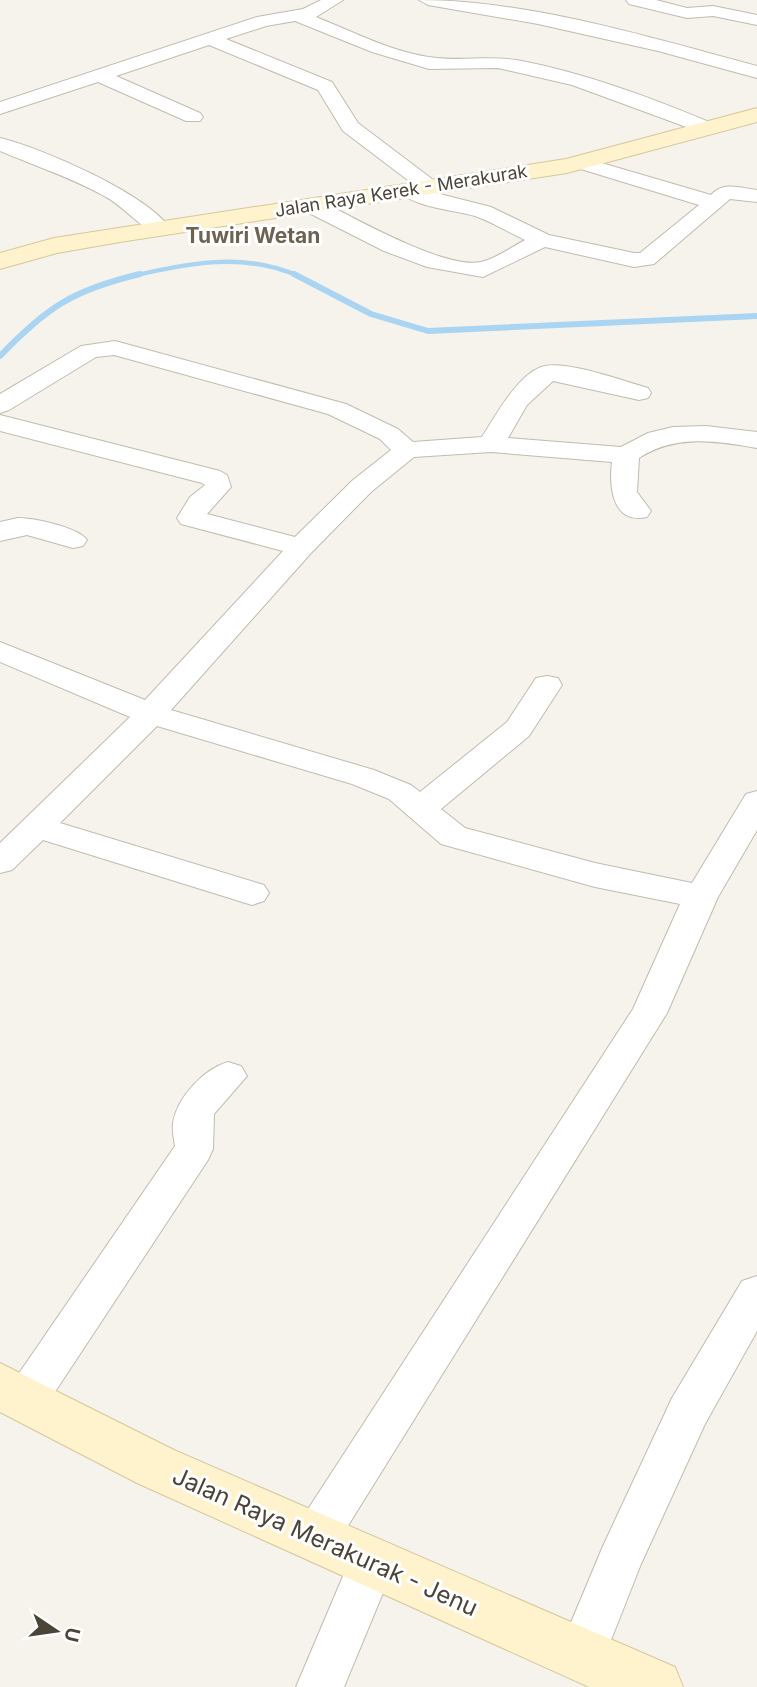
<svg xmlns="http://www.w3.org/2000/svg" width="757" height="1687" viewBox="0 0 757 1687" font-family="Inter,sans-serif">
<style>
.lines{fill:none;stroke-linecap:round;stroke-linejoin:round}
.stream-far1{stroke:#a9d4f2;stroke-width:4.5}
.stream{stroke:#a9d4f2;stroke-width:6}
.street-casing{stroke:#c2bbae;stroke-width:2}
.secondary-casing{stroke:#d6c79b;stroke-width:2}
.street{fill:#fff;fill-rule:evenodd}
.secondary{fill:#fff3cd;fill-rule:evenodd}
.labels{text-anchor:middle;stroke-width:6;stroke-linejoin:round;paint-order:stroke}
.far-street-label{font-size:18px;fill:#4b4439;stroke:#fff}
.far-quarter-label{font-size:21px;font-weight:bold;fill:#6e6250;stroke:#fff}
.near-street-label{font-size:24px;fill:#4b4439;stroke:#fff}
</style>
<rect width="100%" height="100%" fill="#f6f3ec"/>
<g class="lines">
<path class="stream-far1" d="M133,276c54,-13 112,-24 165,0"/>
<path class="stream" d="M294,274l77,40 57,17 329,-15
M0,356c47,-49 73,-66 140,-82"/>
<defs>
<path id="street" d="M321,0h22l-27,17c38,15 79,37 121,41 29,3 54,-3 85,3 66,13 130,37 192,63l3,4 -3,4h-14l-128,-47 -74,-17 -69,1 -57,-17 -77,-31 -29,5 -40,13 106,43 26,41 78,59 3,4 -7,6 59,15 58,28 85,18h6l59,-48 -125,-38 -3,-4 3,-4h14l123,36c12,-14 29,-7 46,-5v12l-27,-3 -76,65 -20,3 -89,-20 -62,30 -56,-10 -43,-16 -81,-41 -3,-5 3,-5h16c33,17 127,70 162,62 14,-3 31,-15 44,-22 -17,-8 -33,-18 -50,-24 -21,-6 -65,-9 -78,-27l4,-4 12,-1 -70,-53 -25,-41 -109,-45 -93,31 84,37 3,4 -3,4h-14l-88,-39 -98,32v-12l257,-85 46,-8z
M419,0c109,0 233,38 338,66v12l-99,-27 -120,-27 -110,-19z
M626,0h30l31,8 26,-2 44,9v10l-44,-9 -26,2 -58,-14z
M0,138c42,10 145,55 170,90l-11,7c-16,-5 -36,-29 -53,-38 -33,-19 -71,-31 -106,-46z
M115,341l231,63 52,25 15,13 69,-5c14,-22 35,-61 59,-70 23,-8 82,14 107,21l3,5 -3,5 -9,2 -86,-19 -26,24 -19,33 113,9 27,-14 25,-6 33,-1 51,6v16c-42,-7 -81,-14 -118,10l-2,34 14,19 -4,6c-35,8 -38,-31 -35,-55l-121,-10 -77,5 -43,35 -60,61 -140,157 203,60 37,15 9,7 87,-70 29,-44 11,-2 11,2 4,7 -33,51 -88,73 24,19 130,35 97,20 54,-89 11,-3v39l-39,67 -51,116 -336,540 -16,6 -16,-6 -7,-15 7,-15 334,-514 47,-105 -85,-17 -154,-43 -52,-45 -37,-15 -195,-58 -97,97 204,62 5,8 -5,8 -12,4 -209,-65 -31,30 -12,3v-30l130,-126 -130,-55v-20l145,58 138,-149 -102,-27 -4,-6 13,-21 15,-12 -3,-2 -202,-52v-16l220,56 7,4 4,12 -24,27 88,23 58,-57 38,-30 -11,-11 -52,-25 -214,-59 -18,2 -87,53 -9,3v-19l81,-48z
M18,518c16,0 60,9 69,22l-4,6 -10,2 -46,-13 -27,6v-19z
M228,1062l13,4 6,10 -33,38 -1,35 -5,11 -167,253 -15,5 -15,-5 -7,-14 7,-14 164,-239c-1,-7 -3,-15 -2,-23 4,-26 31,-54 55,-61z
M757,1276v55l-52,93 -64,140 -43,109 -17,7 -17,-7 -7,-17 46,-110 69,-148 70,-117z
M372,1542l17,6 6,16 -51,123h-48l59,-139z"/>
<path id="secondary" d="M757,108v14l-190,51 -447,69 -63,11 -57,16v-16l54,-15 512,-79z
M0,1363l174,87 501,217 8,20h-94l-452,-204 -137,-71z"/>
</defs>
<use href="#street" class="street-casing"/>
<use href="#secondary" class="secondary-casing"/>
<use href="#street" class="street"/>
<use href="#secondary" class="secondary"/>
</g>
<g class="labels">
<g class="far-street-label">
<text transform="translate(401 191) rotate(-9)" y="6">Jalan Raya Kerek - Merakurak</text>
</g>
<g class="far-quarter-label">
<text x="253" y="243">Tuwiri Wetan</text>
</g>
<g class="near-street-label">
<text transform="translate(325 1542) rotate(24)" y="8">Jalan Raya Merakurak - Jenu</text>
</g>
</g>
<g transform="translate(56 1631) rotate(103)" stroke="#ffffff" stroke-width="5" paint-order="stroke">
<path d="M0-5L12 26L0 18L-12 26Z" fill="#4b4439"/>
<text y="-10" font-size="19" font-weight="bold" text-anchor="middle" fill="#4b4439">U</text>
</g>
</svg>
